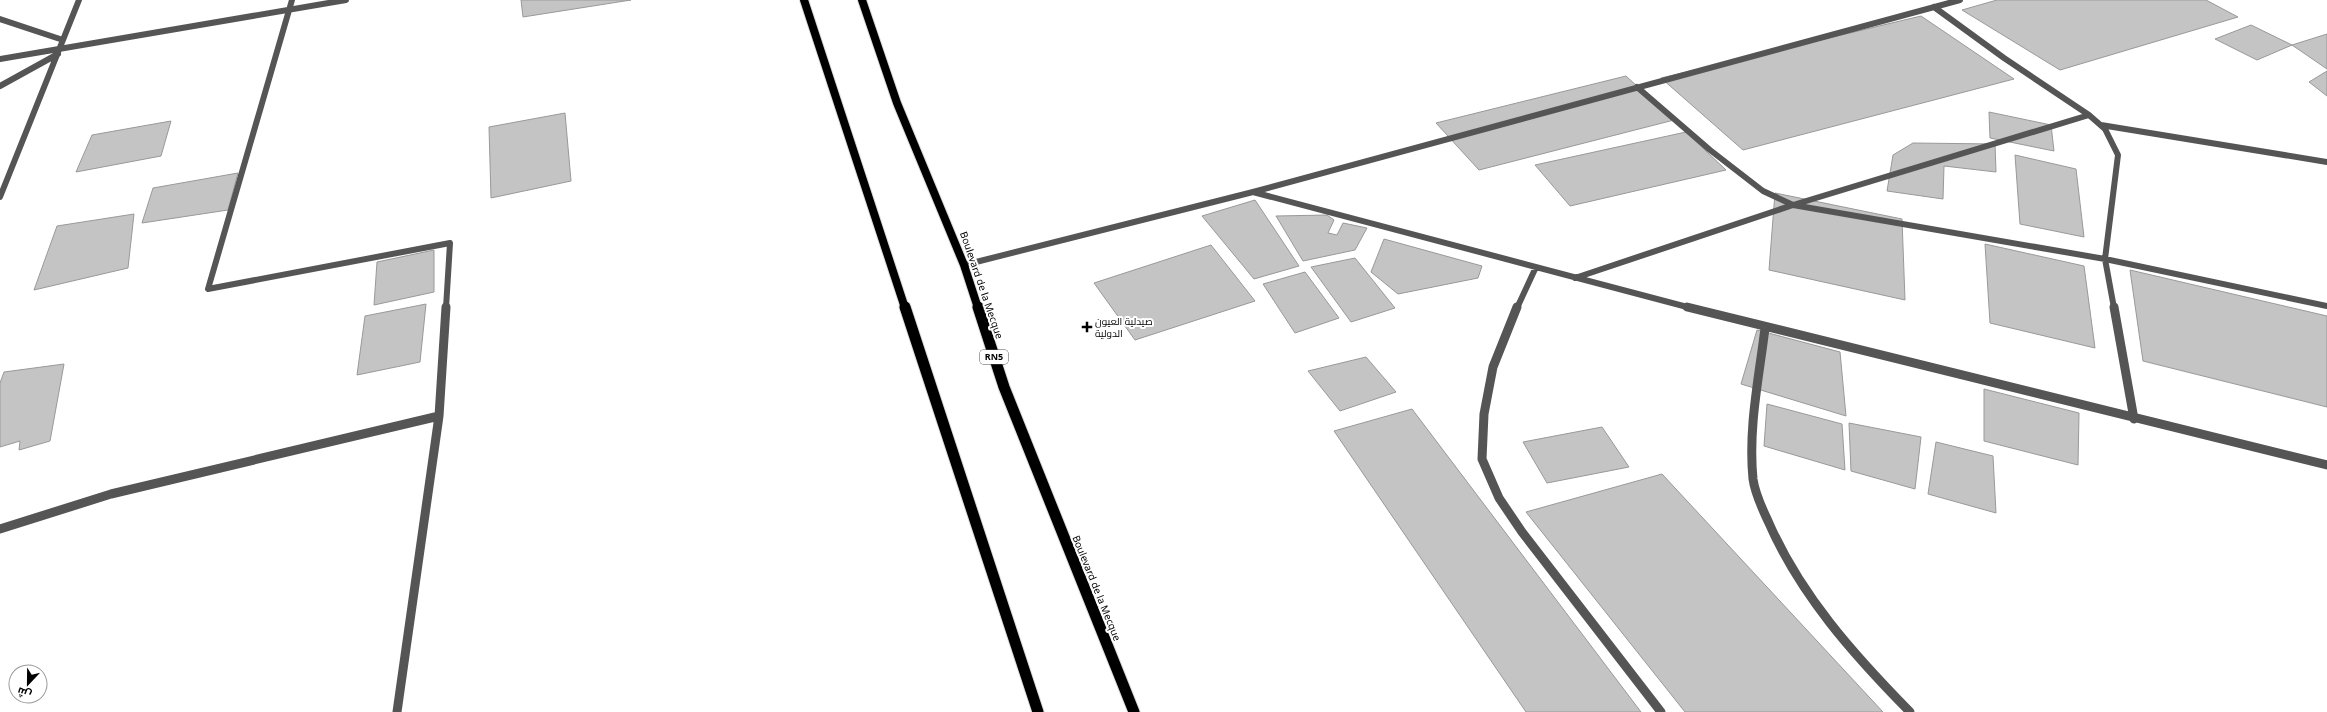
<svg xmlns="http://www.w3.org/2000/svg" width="2327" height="712" viewBox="0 0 2327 712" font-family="'Noto Sans',Cairo,sans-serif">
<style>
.building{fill:#c4c4c4;stroke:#999}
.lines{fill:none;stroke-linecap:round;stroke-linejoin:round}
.primary-far1-casing{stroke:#dbdbdb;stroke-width:10}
.primary-casing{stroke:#dbdbdb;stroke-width:13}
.street-far1{stroke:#555;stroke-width:6}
.street{stroke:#555;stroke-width:9}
.primary-far1{stroke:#000;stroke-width:8}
.primary{stroke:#000;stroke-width:11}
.poi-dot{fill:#000;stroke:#fff;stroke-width:1.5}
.labels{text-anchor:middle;stroke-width:4;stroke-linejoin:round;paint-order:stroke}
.shield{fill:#fff;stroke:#4c4c4c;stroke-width:1}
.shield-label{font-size:9px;font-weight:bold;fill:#000}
.street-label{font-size:10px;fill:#000;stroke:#fff}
.poi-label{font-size:10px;fill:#000;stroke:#fff;text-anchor:start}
</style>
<rect width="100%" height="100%" fill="#fff"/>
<path class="building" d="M521,0h110l-108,17z
M1997,0h209l32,17 -178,53 -98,-60z
M1921,16l93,63 -271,71 -82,-72z
M2251,25l41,20 -35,15 -42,-21z
M2327,34v35l-35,-24z
M2327,71v25l-18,-14z
M1626,76l48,44 -195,50 -43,-47z
M1989,112l62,13 3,26 -64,-13z
M565,113l6,68 -80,17 -2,-71z
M171,121l-10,35 -85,16 16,-37z
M1686,132l40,38 -156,36 -35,-41z
M1913,143l82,1 1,28 -52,-6 -1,33 -56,-8 6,-36z
M2015,155l61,14 8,68 -64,-13z
M238,173l-10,37 -86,13 11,-35z
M1775,193l127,26 3,81 -136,-30z
M1255,200l44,66 -45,13 -52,-63z
M134,214l-6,54 -94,22 23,-64z
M1327,215l7,5 -6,13 9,2 6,-12 24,5 -12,22 -52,11 -27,-45z
M1384,239l98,27 -4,12 -80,16 -27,-22z
M1985,244l99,22 11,82 -105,-25z
M1211,245l44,56 -120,39 -41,-57z
M434,250v42l-60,13 3,-43z
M1355,258l40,50 -44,14 -40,-55z
M2130,270l197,46v91l-184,-46z
M1305,272l34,46 -44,15 -32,-49z
M426,304l-6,58 -63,13 8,-59z
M1757,330l83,22 6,64 -105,-32z
M1366,357l30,35 -56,19 -32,-40z
M64,364l-14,77 -31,9 1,-9 -20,6v-64l4,-11z
M1984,389l95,24 -1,52 -94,-24z
M1767,404l75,20 3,46 -81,-24z
M1412,409l229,303h-115l-192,-281z
M1849,423l72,14 -6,52 -64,-18z
M1602,427l27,40 -82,16 -24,-41z
M1936,442l57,14 3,57 -68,-19z
M1662,474l221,238h-198l-159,-200z"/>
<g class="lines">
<defs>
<path id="primary-far1" d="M804,0l101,308
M862,0l35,103 67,162 14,43"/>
<path id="primary" d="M905,307l133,405
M978,307l26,80 130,325"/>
</defs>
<use href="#primary-far1" class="primary-far1-casing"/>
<use href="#primary" class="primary-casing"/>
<path class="street-far1" d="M292,0l-84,289 242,-46 -4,65
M1934,7l70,51 85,57 16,14 13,26 -13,104 9,49
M0,19l63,21
M0,59l346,-59
M0,86l58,-32
M1637,87l73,63 53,41 30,14 312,54 222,47
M2101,125l226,37
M1253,192l438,116
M0,197l79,-197
M964,265l289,-73 707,-192
M1575,278l218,-73 296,-90
M1517,308l19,-41"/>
<path class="street" d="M1517,307l-24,60 -9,47 -2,45 17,39 23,34 139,180
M1687,307l640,158
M2114,307l20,112
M1765,328c-6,50 -17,100 -12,151 2,15 9,29 15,42 32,74 86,134 142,191
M0,529l111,-35 328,-78
M397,712l42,-296 7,-109"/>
<use href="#primary-far1" class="primary-far1"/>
<use href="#primary" class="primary"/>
</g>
<path class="poi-dot" d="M1085 321h4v4h4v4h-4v4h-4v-4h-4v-4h4z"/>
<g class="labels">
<rect class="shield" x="980" y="350" width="28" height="14" rx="3"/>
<g class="shield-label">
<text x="994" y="360">RN5</text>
</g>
<g class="street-label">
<text transform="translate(982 285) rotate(71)" y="4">Boulevard de la Mecque</text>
<text transform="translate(1097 588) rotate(68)" y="4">Boulevard de la Mecque</text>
</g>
<g class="poi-label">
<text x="1095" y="325">صيدلية العيون<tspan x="1095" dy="12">الدولية</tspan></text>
</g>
</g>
<g transform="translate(28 684) rotate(202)"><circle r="19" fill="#ffffff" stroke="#999999"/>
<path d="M0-3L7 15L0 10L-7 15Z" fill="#000000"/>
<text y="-6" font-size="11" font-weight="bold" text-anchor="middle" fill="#000000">ش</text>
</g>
</svg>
